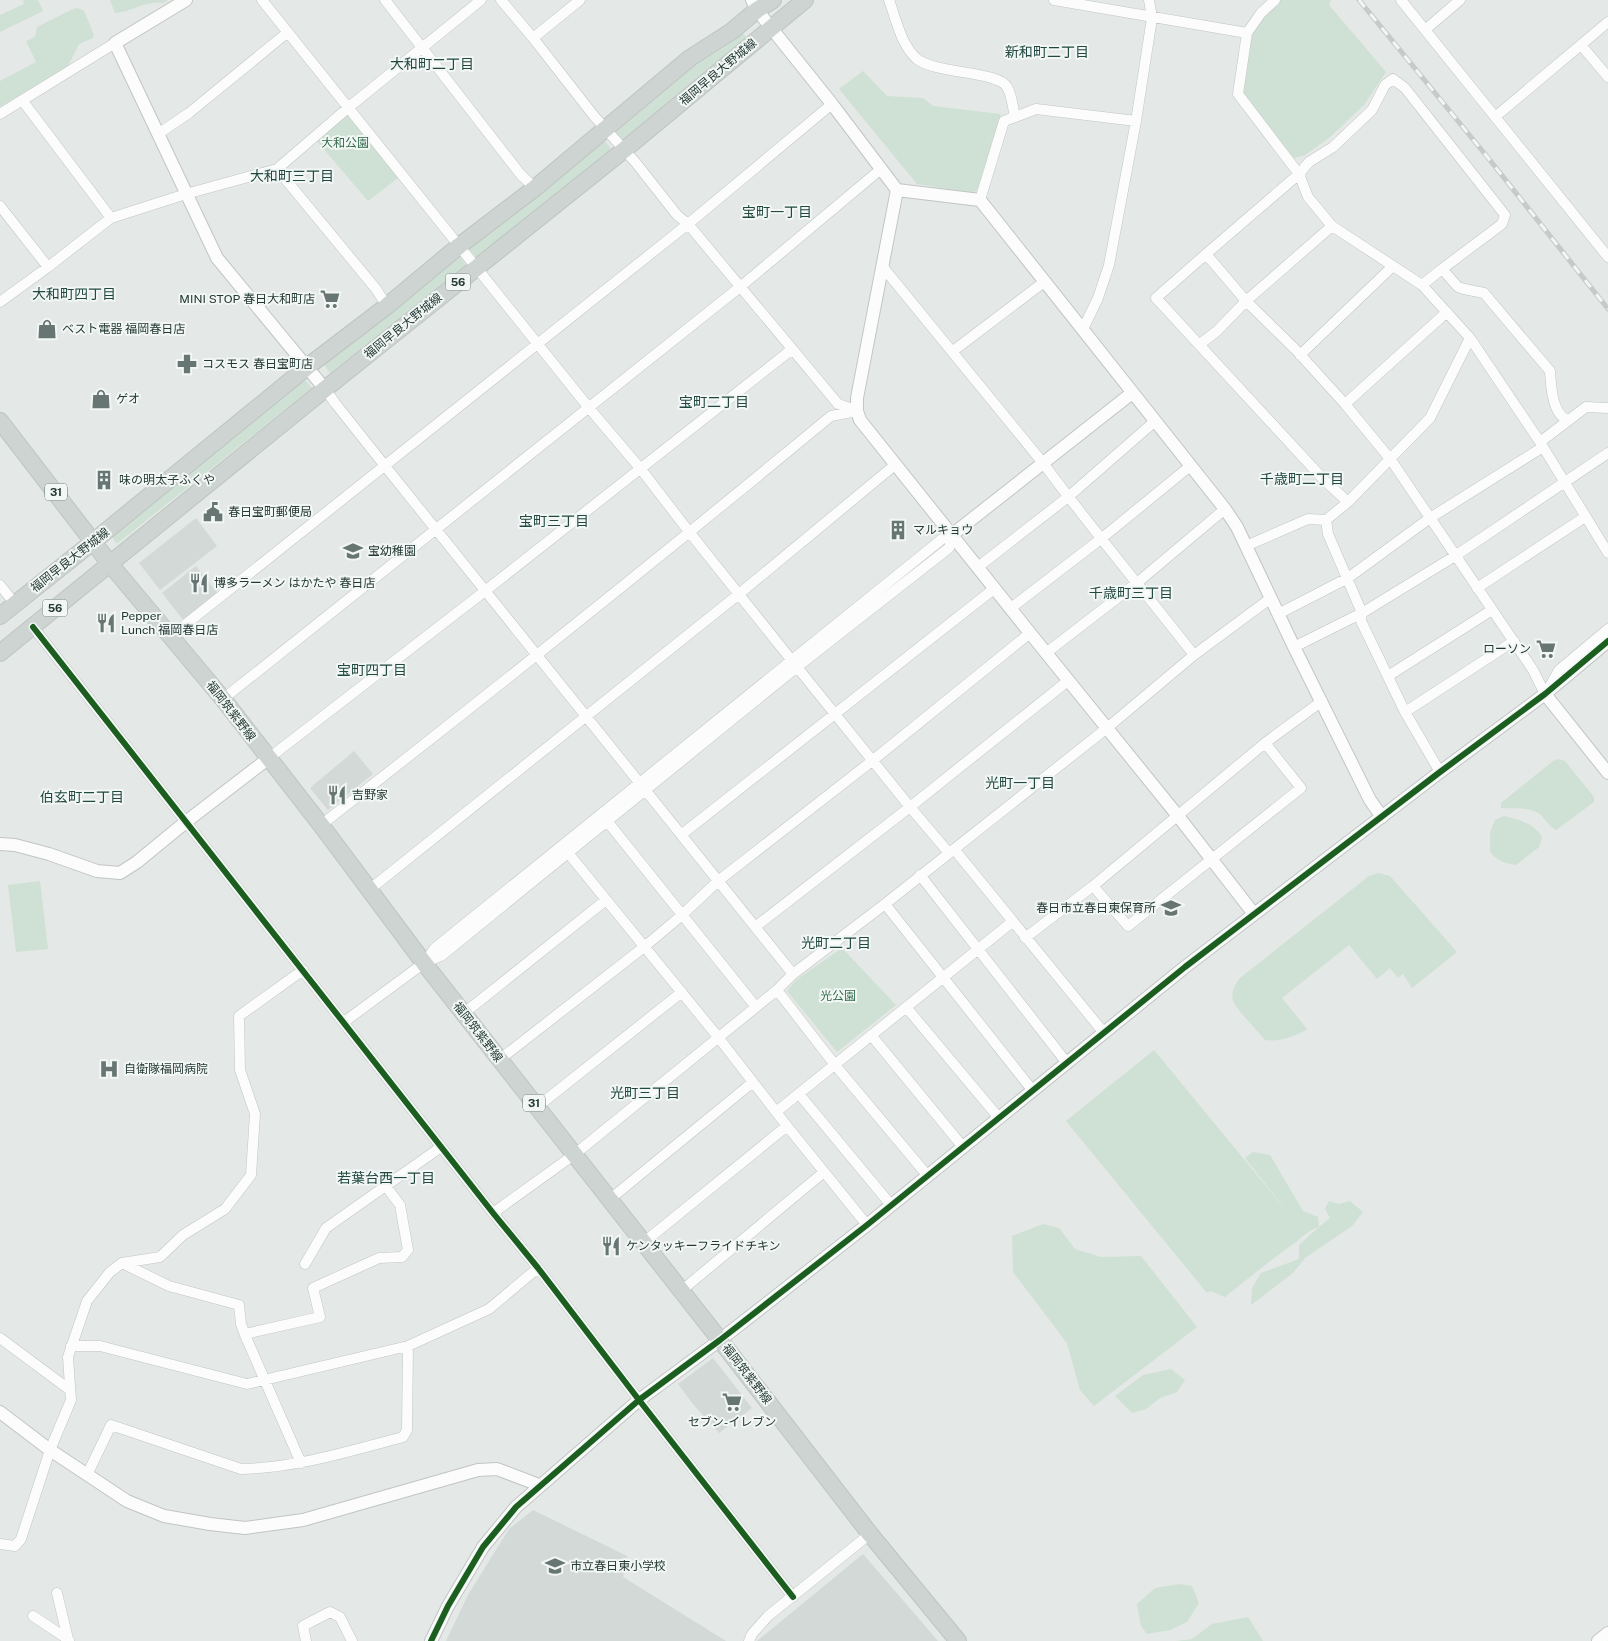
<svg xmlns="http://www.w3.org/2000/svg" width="1608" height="1641" viewBox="0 0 1608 1641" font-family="'Public Sans','Noto Sans JP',sans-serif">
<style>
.built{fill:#d2d9d6}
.green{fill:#cfe0d4}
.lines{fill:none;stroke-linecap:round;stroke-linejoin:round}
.minor-casing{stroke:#c1c5c3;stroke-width:11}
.tertiary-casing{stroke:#c1c5c3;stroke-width:14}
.primary-casing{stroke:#bdc4c2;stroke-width:18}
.minor{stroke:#fbfcfb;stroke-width:10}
.tertiary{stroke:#fbfcfb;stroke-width:12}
.primary{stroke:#ced4d2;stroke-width:16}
.rail-casing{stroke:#c7cac9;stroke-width:5}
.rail{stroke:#f2f7f5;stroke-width:3;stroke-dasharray:9;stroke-linecap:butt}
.cycleway-casing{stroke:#f2f7f5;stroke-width:9}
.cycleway{stroke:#1b5e20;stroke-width:6}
.labels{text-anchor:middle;stroke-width:4;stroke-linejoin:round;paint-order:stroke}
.shield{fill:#f2f7f5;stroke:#62726e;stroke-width:1}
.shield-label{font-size:11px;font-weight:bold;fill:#243934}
.street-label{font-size:12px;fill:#243934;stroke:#f2f7f5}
.park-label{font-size:12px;fill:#326b4b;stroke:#f2f7f5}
.poi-label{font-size:12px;fill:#243934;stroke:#f2f7f5;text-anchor:start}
.neighbourhood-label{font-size:14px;fill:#224941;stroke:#f2f7f5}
</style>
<rect width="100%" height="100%" fill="#e4e8e6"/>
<path class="built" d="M196,518l21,28 -57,44 -21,-27z
M196,566l22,28 -34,27 -22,-28z
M354,751l19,23 -45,36 -18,-22z
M713,1358l39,50 -33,25 -27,-30 -14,-19z
M533,1510l94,46 -4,21 103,64h-280l22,-46 41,-66z
M863,1554l75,87h-181z"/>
<path class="green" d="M23,0h15l5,11 -43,21v-17l24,-11z
M110,0h58l-4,3c-18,-3 -32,9 -49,10z
M1280,0h51l-2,5 57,67 -22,33 -35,33 -24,17 -11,3 -51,-65 6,-52 12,-22z
M77,8l6,2 2,3 9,22 -1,3 -14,6 -11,22 -68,41v-26l36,-19 -10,-21 9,-4 2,-10 36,-18z
M741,34h2l3,2 -1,3 -45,36 -80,67 -6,-8 80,-68 32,-20z
M863,71l24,25 36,2 10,8 68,8 -24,76 -4,3 -56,-9 -78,-95z
M348,115l50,63 -30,23 -51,-60z
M605,141l6,8 -135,108 -7,-8z
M460,256l6,9 -136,108 -6,-8z
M305,380l7,8 -194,155 -3,-1 -3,-7z
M1559,759l6,2 29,36v5l-38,28c-7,-4 -10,-10 -15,-15 -10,-9 -28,-6 -40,-7v-5l52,-42z
M1504,816c16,4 29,7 38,21l-3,10 -23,18c-11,-2 -19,-4 -26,-13v-20l5,-12z
M1378,873l12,3 67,76 -45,36 -9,-14 -5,4 -8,-10 -13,11 -28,-34 -67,53 25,31c-13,8 -27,13 -42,11 -6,-8 -31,-33 -32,-40 -2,-9 2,-15 7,-22l129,-102z
M40,881l8,68 -32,3 -8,-67z
M842,948l54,57 -59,47 -50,-61 9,-11z
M1154,1050l135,164 -44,-56 8,-6 17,3 33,56 15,6 1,10 11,-9 -5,-9 4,-8 10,3 11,-3 13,11 -11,14 -47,32 -12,15 -42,32 1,-17 9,-15 38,-14v-14l20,-18c-12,4 -16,10 -26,17 -23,17 -46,35 -68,53l-15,-6 -3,2 -141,-172z
M1043,1224l16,4 16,21 26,8 40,-1 56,71 -103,79 -14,-16 -13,-47 -54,-71 -1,-36z
M1171,1369l14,11 -8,12 -17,6 -14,11 -14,4 -17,-17 28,-21z
M1179,1584l13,2 7,17 -12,19 -17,8 -23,4 -6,-8 -4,-22 18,-16z
M1248,1617l15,24h-87l16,-2 20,-15z"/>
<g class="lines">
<defs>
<path id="minor" d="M262,0l327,408 51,60 50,65 107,134 113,140 39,46
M385,0l136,175 14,13
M501,0l32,38 47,-38
M889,0c7,19 12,45 28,59 19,15 81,12 90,28 5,8 6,21 8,30l21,-8 100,12
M1054,0l193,33
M1275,0l-14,13 -14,20 -9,61 61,80 9,23 24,29 90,59 48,53 70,104 68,111
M1401,0l207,257
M1425,30l35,-30
M533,38l61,78 42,47 41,52 11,9 150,180 18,6
M1581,45l27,32
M22,100l89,118
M0,114l115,-71
M1495,117l113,-95
M158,134l31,-21 99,-81
M277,169l99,120 11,17
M980,200l24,-79 11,-4
M0,206l48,61
M1206,254l93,-80 10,-12 24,-15 39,-37 13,-25 8,-6 12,9 100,127 -3,9 -60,45
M882,266l161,197c48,65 101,128 151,192
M1422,285l20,-16 16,18 6,2 20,4 66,78c1,15 2,42 17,49
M0,302l48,-35 63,-49 75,-24 91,-25 72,-62 132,-107
M1083,329l15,-31 11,-33 27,-144 16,-103 -3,-18
M1200,344l17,-13 29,-30 86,-75
M953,351l91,-69
M1300,355l93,-89
M325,389l10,14 50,63 408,508
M1345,404l102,-92
M1540,442l46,-35 22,1
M1348,502l-23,-21 -169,-183 50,-44 40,47 50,49 49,54 46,56 142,210 12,24
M1326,520l2,14 34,79 -1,8 44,91 35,60
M1246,546l62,-27 18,1 22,-18 82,-84 40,-80
M978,567l90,-70 86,-75
M0,585l15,19
M1477,588l108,-71
M1011,608l91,-70 87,-71
M1278,614l70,-36 82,-60 113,-71
M33,627l460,586 45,55 101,132 154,197
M171,636l517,-412 144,-120
M1294,647l68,-34 93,-57 153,-103
M1046,653l92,-71 87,-73
M1388,676l104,-66
M1549,688l10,-18 49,-41
M223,699l517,-412 141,-118
M1405,712l109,-71
M1265,743l36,45 -173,138 -35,-40 172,-143 57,-42
M269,758l216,-167 306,-241
M607,821l149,186
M321,825c172,-134 342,-270 510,-409l26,-5
M681,835l314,-247
M564,848l154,189 69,89 80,99
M954,849l150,184
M920,875l147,188
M369,890l370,-296 157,-130
M885,904l148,187
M755,927l155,-120 159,-127
M1025,938l68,-52
M424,963l11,-15 507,-409 11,-5
M777,990l58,75 92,110
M906,1007l93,111
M463,1014l143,-114
M344,1022l80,-59 17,-7 356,-289 152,-119 4,-14
M871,1035l92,112
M499,1060l145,-113 38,-32 36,-34 154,-120 158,-128
M799,1094l92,111
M537,1107l145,-115
M776,1112l236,-190
M609,1200l144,-118
M493,1213l82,-59 202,-164 16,-16 92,-70 222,-176 87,-73 77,-57
M643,1243l144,-117
M122,1263l47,23 70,19 2,19 4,11 56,128
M305,1264l21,-36 115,-81
M681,1291l143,-119
M245,1334l75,-17 -7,-29 66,-30 23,-1 6,-7 -8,-45 -15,-20
M0,1338l70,52
M71,1346h29l147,38 161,-38 81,-37 49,-41
M87,1475l24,-50 130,44c55,-1 109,-18 162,-32l4,-7 1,-84
M0,1544l15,2 6,-7 29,-89 21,-50 -3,-43 19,-56 23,-29 12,-9 38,-6 23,-22 42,-26 26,-34 4,-61 -15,-44 -1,-54 64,-46
M57,1593l11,46
M33,1616l36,24
M306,1641l-3,-15 27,-14 10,5 12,24
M749,1641l3,-7 16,-18 102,-82"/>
<path id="tertiary" d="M186,0l-71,43 102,215 108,131
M752,0l5,10 75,94 65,86 83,10 245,309 12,18 57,120 76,153 12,17
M897,190l-40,208v13l3,9 170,213 148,183 76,98
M953,534l179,-141
M1545,694l63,79
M0,844l15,1 34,9 48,17 23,2 17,-11 50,-41 82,-63
M0,1412l50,38 77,51 37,15 46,8 35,4 58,-8 175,-50 19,-1 42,16
M431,1641l17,-35 35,-59 33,-40 123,-107 81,-60 147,-115 318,-258 255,-195 105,-78 63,-53
M1598,1641l10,-8"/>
<path id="primary" d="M0,421l110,143 113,135 98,126 103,138 296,377 150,194 88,107
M0,616l94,-75 213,-174 80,-61 72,-60 76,-58 155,-130 42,-27 25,-21 16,-10
M0,653l325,-264 299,-239 181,-150"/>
</defs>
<use href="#minor" class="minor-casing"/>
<use href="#tertiary" class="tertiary-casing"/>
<use href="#primary" class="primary-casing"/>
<use href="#minor" class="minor"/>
<use href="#tertiary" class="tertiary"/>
<use href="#primary" class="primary"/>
<defs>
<path id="rail" d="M1359,0l130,159 119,150"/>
</defs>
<use href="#rail" class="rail-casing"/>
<use href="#rail" class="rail"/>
<defs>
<path id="cycleway" d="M33,627l460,586 45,55 101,132 154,197
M431,1641l17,-35 35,-59 33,-40 123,-107 81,-60 147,-115 318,-258 255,-195 105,-78 63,-53"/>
</defs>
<use href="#cycleway" class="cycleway-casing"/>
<use href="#cycleway" class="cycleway"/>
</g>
<defs>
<symbol id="supermarket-bare" viewBox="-9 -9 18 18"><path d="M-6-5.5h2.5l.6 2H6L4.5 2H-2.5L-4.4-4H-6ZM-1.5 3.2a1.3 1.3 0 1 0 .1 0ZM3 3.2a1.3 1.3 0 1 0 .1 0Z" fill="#677672" stroke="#f2f7f5" stroke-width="2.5" paint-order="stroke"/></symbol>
<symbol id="shop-bare" viewBox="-9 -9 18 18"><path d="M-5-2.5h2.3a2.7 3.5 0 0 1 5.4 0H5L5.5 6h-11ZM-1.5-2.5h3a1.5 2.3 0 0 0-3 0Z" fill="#677672" stroke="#f2f7f5" stroke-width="2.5" paint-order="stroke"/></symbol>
<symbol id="pharmacy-bare" viewBox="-9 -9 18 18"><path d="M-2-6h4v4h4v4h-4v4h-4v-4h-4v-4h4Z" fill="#677672" stroke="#f2f7f5" stroke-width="2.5" paint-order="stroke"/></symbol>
<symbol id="building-bare" viewBox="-9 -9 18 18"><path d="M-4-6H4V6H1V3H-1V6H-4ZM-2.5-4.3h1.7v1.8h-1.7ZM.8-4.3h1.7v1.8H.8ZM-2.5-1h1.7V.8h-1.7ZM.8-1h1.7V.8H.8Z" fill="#677672" stroke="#f2f7f5" stroke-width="2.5" paint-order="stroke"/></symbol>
<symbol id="civic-bare" viewBox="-9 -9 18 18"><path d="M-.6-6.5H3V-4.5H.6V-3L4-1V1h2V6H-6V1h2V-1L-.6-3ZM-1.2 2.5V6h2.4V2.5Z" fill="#677672" stroke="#f2f7f5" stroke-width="2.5" paint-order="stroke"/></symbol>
<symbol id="school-bare" viewBox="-9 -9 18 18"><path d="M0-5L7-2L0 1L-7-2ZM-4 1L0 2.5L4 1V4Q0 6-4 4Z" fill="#677672" stroke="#f2f7f5" stroke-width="2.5" paint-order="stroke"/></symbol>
<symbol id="restaurant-bare" viewBox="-9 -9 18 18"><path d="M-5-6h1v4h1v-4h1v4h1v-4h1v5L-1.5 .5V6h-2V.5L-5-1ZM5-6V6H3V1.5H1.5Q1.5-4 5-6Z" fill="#677672" stroke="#f2f7f5" stroke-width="2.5" paint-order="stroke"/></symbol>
<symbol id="hospital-bare" viewBox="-9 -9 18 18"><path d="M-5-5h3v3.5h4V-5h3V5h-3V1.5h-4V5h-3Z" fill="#677672" stroke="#f2f7f5" stroke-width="2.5" paint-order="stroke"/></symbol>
</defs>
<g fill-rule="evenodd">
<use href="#supermarket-bare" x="316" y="285" width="28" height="28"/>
<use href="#shop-bare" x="33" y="315" width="28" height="28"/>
<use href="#pharmacy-bare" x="173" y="350" width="28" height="28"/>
<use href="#shop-bare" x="87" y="385" width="28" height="28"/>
<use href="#building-bare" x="90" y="466" width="28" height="28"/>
<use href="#civic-bare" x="199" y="498" width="28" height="28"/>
<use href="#building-bare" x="884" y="516" width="28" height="28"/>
<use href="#school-bare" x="339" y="537" width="28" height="28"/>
<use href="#restaurant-bare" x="185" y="569" width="28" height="28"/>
<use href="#restaurant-bare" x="92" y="609" width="28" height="28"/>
<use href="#supermarket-bare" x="1532" y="635" width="28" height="28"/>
<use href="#restaurant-bare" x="323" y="781" width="28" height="28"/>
<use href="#school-bare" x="1157" y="894" width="28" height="28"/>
<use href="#hospital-bare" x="95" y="1055" width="28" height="28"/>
<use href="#restaurant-bare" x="597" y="1232" width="28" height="28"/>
<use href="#supermarket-bare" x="718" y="1388" width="28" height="28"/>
<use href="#school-bare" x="541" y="1552" width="28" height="28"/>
</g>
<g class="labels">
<g class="shield">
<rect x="445.5" y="273.5" width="25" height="17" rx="4"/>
<rect x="45" y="483.5" width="22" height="17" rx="4"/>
<rect x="42.5" y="599.5" width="25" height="17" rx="4"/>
<rect x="523" y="1094.5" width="22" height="17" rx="4"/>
</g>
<g class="shield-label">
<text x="458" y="286">56</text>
<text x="56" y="496">31</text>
<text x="55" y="612">56</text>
<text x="534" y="1107">31</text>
</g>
<g class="street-label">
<text transform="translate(718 72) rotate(-40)" y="4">福岡早良大野城線</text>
<text transform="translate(403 326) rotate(-39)" y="4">福岡早良大野城線</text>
<text transform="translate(70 560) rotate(-38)" y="4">福岡早良大野城線</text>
<text transform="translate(231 711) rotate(52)" y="4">福岡筑紫野線</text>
<text transform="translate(478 1032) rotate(52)" y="4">福岡筑紫野線</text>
<text transform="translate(747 1374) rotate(52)" y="4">福岡筑紫野線</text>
</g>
<g class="park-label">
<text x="345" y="147">大和公園</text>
<text x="838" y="1000">光公園</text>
</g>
<g class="poi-label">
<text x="315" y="303" text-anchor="end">MINI STOP 春日大和町店</text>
<text x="62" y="333">ベスト電器 福岡春日店</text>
<text x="202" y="368">コスモス 春日宝町店</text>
<text x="116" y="403">ゲオ</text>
<text x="119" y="484">味の明太子ふくや</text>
<text x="228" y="516">春日宝町郵便局</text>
<text x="913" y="534">マルキョウ</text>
<text x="368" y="555">宝幼稚園</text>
<text x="214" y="587">博多ラーメン はかたや 春日店</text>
<text x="121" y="620">Pepper<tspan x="121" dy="14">Lunch 福岡春日店</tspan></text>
<text x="1531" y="653" text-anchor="end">ローソン</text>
<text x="352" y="799">吉野家</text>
<text x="1156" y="912" text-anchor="end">春日市立春日東保育所</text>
<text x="124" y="1073">自衛隊福岡病院</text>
<text x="626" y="1250">ケンタッキーフライドチキン</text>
<text x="732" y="1426" text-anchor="middle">セブン-イレブン</text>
<text x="570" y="1570">市立春日東小学校</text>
</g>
<g class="neighbourhood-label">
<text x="1047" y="57">新和町二丁目</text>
<text x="432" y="69">大和町二丁目</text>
<text x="292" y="181">大和町三丁目</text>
<text x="777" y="217">宝町一丁目</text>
<text x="74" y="299">大和町四丁目</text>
<text x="714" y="407">宝町二丁目</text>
<text x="1302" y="484">千歳町二丁目</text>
<text x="554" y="526">宝町三丁目</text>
<text x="1131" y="598">千歳町三丁目</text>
<text x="372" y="675">宝町四丁目</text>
<text x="1020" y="788">光町一丁目</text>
<text x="82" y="802">伯玄町二丁目</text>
<text x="836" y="948">光町二丁目</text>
<text x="645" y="1098">光町三丁目</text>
<text x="386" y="1183">若葉台西一丁目</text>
</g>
</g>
</svg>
